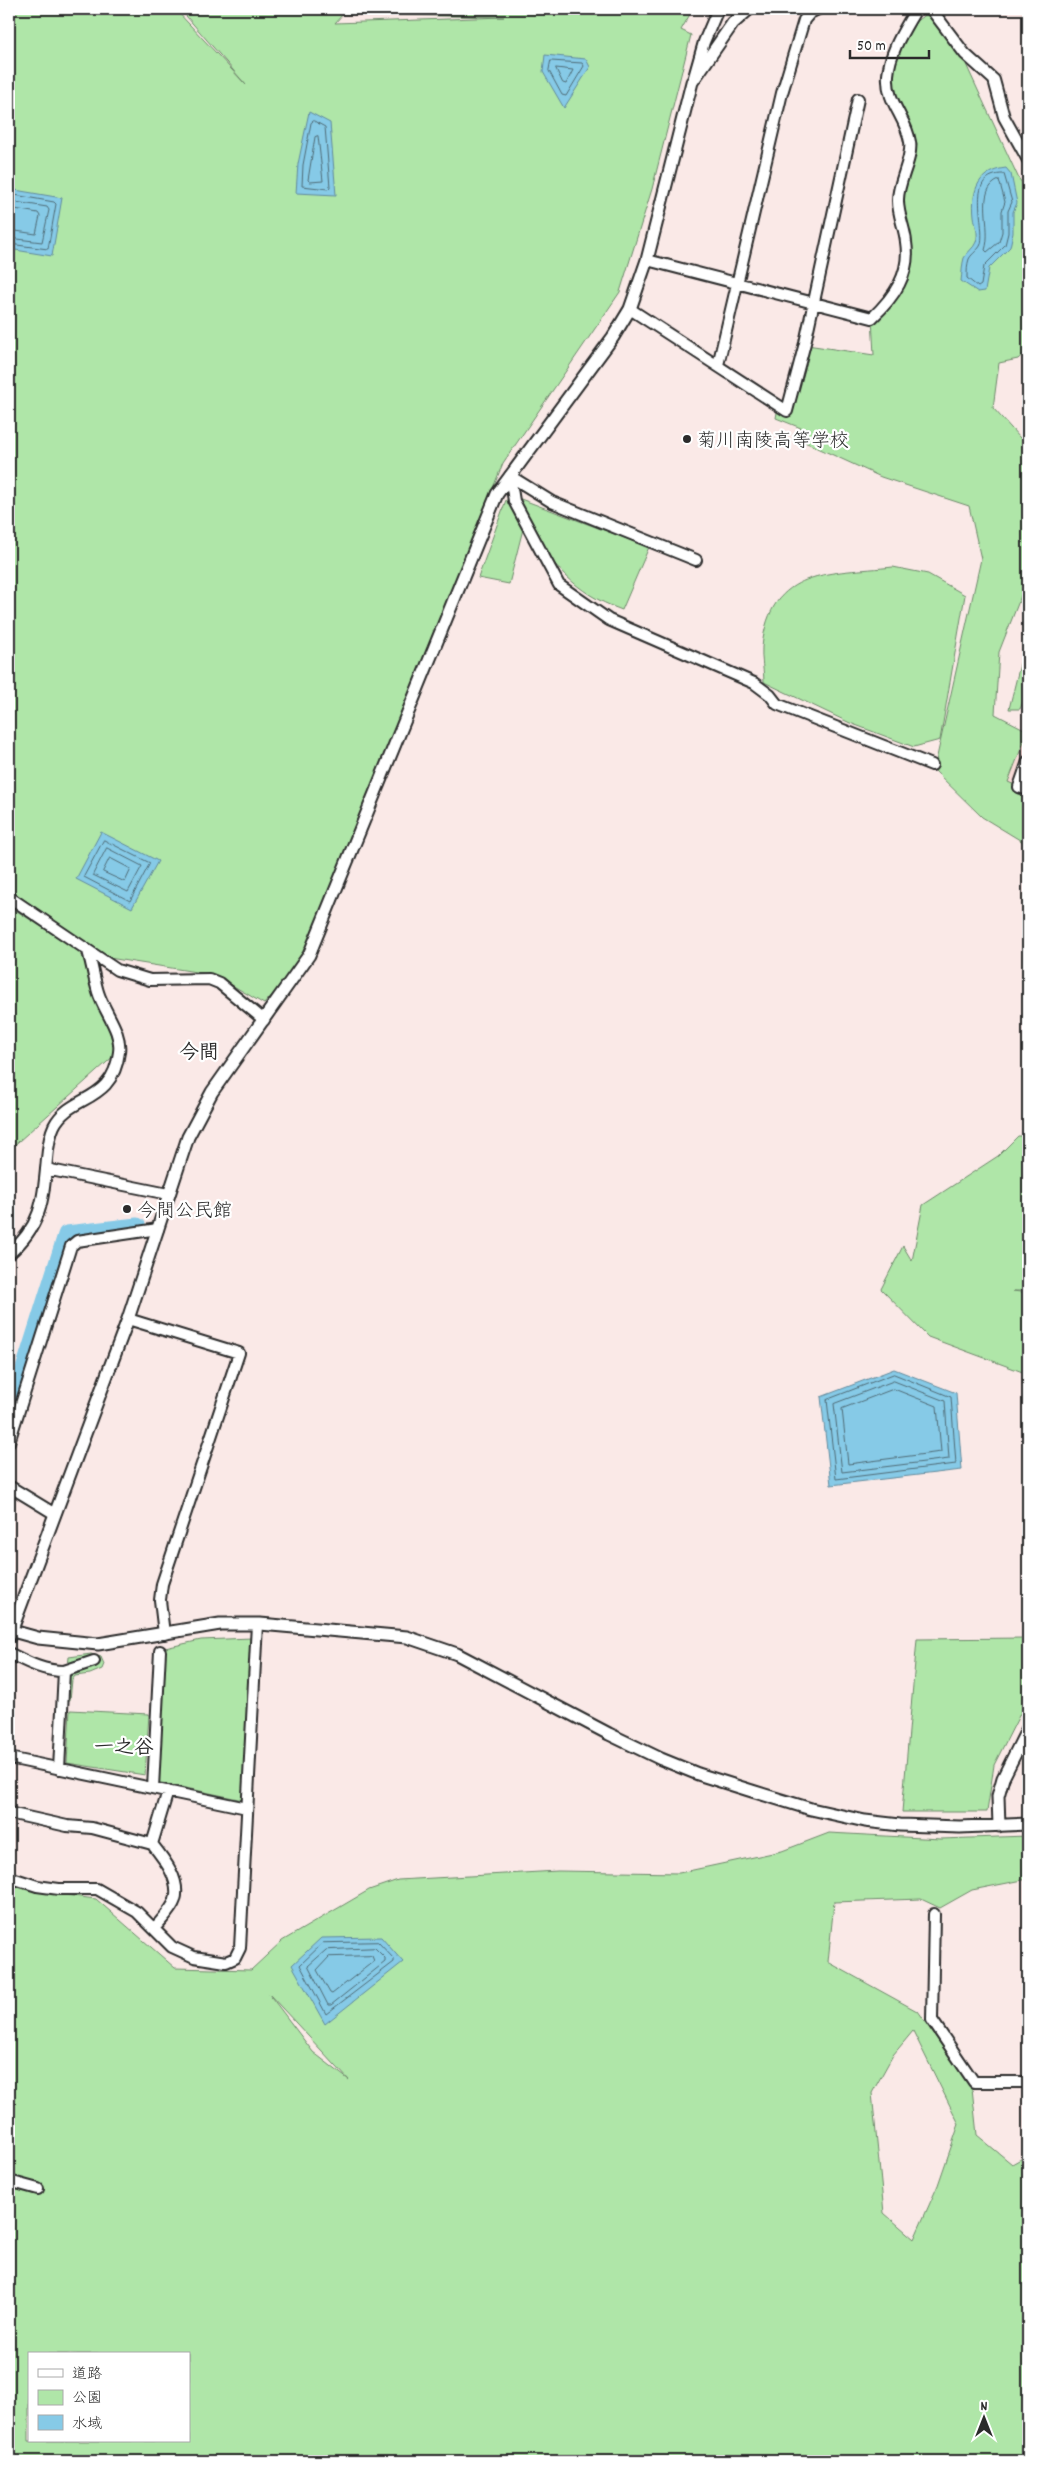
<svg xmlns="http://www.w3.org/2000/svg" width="1037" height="2470" viewBox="0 0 1037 2470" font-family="Dekko,'Klee One',sans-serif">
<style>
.built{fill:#f7d9d6}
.green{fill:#afe6a8;stroke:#6d886a;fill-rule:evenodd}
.water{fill:#86cae7;stroke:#628a9c}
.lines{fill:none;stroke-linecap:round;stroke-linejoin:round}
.shore{stroke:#4f6b76;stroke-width:1}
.river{stroke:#86cae7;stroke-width:19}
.minor-casing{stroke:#2b2b2b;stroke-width:14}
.tertiary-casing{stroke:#2b2b2b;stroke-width:15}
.minor{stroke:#fff;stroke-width:10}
.tertiary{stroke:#fff;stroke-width:11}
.poi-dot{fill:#2b2b2b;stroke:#fff;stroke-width:2}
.labels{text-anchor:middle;stroke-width:4.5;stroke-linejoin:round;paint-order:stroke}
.poi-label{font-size:19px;fill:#2b2b2b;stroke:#fff;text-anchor:start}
.neighbourhood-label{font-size:20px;font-weight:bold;fill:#2b2b2b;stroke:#fff}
</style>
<rect width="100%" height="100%" fill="#fae9e7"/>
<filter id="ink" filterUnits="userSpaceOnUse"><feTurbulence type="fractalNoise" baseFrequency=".02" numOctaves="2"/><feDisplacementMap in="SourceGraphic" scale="10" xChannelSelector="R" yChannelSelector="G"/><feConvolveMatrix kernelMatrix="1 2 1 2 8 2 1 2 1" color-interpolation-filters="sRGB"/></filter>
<g filter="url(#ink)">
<path class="built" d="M1028,730v76l-29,-10z"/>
<path class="green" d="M9,9h166l71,76 -66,-76h513l-12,21 10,5 -39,154 -32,103 -117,171 -199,496 -40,45 -49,-29 -106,-17 -100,-69zM343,14l161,3 -169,6z
M937,9l27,51 55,119 9,11v160l-10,9 -19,4 -6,45 27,30 8,-4v144l-29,74 -4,62 33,17 -20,51 20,9v54l-46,-28 -48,-47 47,-211 -12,-53 -88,-29 -85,-39 5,-10 -25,-10 2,-11 10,2 19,-64 67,10 -2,-37 31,-37 3,-40 -7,-54 18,-42c-4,-12 -21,-43 -23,-54 -5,-37 8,-68 43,-82z
M518,498l131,49 -27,63c-50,-18 -67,-45 -98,-85l-15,59 -31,-6 28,-78 8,1z
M893,567l35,7 37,21 -25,145 -26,7 -64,-24 -86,-41c0,-11 -3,-24 -2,-35 8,-80 68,-73 131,-80z
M1028,632v58l-8,19h-11z
M9,906l70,45 18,36 19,67 -107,96z
M1018,1136h10v155h-15l15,2v81l-100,-37 -47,-48 22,-43 9,15 11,-56 75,-49z
M252,1638l-9,162 -86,-18 8,-134 36,-8z
M1028,1638v60l-34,67 -7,47h-85l15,-173z
M91,1654l10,3 3,7 -2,5 -12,5 -15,2 -3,4 -2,20h-5l4,-43z
M70,1710l79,4 -4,61 -78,-12z
M829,1833l112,6 87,-3v43l-56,11 -32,18 -19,-9 -87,3 -6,60 89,49 55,77 5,47 35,29 16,-9v306h-1019v-576l25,6 62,8 79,69 76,2 31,-29 87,-51 29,-10 160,-9 121,2 103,-22zM269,1994l80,86 -36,-28zM913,2031l46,93 -21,61 -24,54 -30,-26 -12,-120 21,-38zM29,2354h160v87h-160z"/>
<path class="water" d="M545,55l41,4 4,8 -26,41 -21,-36z
M309,112l21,11 6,72 -40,-2 2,-29z
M1006,168l5,6 6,29 -4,9v21l-3,14 -21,21 -4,23 -7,1 -17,-11c1,-7 1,-17 3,-23 3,-6 10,-10 12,-16 3,-9 -1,-17 -2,-26 -3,-27 5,-45 32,-48z
M9,189l53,9 -10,58 -43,-7z
M101,832l57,29 -26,47 -56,-29z
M894,1369l62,24 6,77 -131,15 -10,-88z
M381,1937l22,25 -78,62 -33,-59 29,-27z"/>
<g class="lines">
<path class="shore" d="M551,61l31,2 2,3 -18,30 -4,-1 -13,-24z
M556,68l17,2 -7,14 -3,-1z
M314,121l11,6 5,60 -2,2 -26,-3 1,-21 8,-42z
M318,136l5,45 -13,1 -2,-2 7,-43z
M1004,174l8,28 -4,9v22l-3,12 -21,21 -3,19 -3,2 -11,-9c0,-5 0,-14 2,-19 3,-6 10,-9 12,-15 5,-22 -17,-71 23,-70z
M999,180l6,22 -3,9v21l-3,10 -12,10 -2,-2c8,-23 -11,-60 14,-70z
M9,194l45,8 2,2 -8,45 -39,-5
M9,201l38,6 2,3 -7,32 -33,-4
M9,208l29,5 2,3 -4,18 -27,-4
M104,840l46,23 -20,38 -46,-24z
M107,848l35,18 -14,26 -35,-17z
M110,858l21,11 -6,13 -22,-10z
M894,1374l57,23 5,67 -120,15 -9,-79z
M894,1381l51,20 4,58 -107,13 -8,-68z
M894,1389l43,17 4,46 -93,12 -6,-55z
M378,1942l16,17v3l-68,52 -26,-49 23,-22z
M375,1948l10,10v4l-54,43h-3l-20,-39 18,-16z
M372,1956l2,5 -42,33 -2,-1 -13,-23 12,-13z"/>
<path class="river" d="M9,1420l58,-185 70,-8"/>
<defs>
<path id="minor" d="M931,9l34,45 29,26 10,37 24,43
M694,77l10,-35 14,-33
M647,260l225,58c22,-21 39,-44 34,-76 -1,-13 -8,-27 -8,-41 -1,-18 15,-42 12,-59 -4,-26 -24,-39 -22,-67 2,-25 17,-46 28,-66
M630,309l157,102 18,-68 53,-244
M718,365l64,-272 22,-73 6,-7 8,-4
M510,476l4,25 45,84 50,35 145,63 16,12 7,9 155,61
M510,476l42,26 144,58
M1028,761l-9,26 9,3
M9,897l108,73 33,10 59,-1 10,4 45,37
M46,1169l122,25
M9,1254c33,-29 34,-53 38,-95 1,-11 2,-23 7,-33 16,-32 59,-22 65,-74 3,-21 -15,-40 -21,-60 -4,-13 -6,-27 -10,-41
M128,1319l111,34 -77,231 -2,16 4,34
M9,1442l62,-196 6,-5 81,-12
M9,1486l46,28
M9,1653c18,9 34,18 55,18l-5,98
M64,1671l30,-10
M9,1758l238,50
M153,1788l7,-137
M9,1813l58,13 25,2 60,16
M9,1877l28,9 22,3h38l40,23 35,35 22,10 32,5 9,-4 5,-10 17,-324
M934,1914l-2,106 42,62h54
M154,1929c6,-8 18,-19 21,-29 6,-20 -11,-41 -23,-56l16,-53
M9,2181l29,8"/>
<path id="tertiary" d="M9,1630l29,8 60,6 122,-20h40l147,13 50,17 152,80 52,25 37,15 54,17 59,18 54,12 35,4 60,2 68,-3
M9,1637l119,-318 60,-182 24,-45 97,-137 188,-461 116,-157 17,-28 17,-49 45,-178 41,-59 16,-14
M999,1826l-1,-30 5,-18 25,-50"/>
</defs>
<use href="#minor" class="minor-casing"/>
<use href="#tertiary" class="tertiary-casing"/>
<use href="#minor" class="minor"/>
<use href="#tertiary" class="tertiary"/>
</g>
</g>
<g class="poi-dot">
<circle cx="687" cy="439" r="5"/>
<circle cx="127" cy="1209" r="5"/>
</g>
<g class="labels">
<g class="poi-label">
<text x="697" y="446">菊川南陵高等学校</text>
<text x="137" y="1216">今間公民館</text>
</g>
<g class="neighbourhood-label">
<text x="199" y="1058">今間</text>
<text x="124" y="1753">一之谷</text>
</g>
</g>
<rect width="1037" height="2470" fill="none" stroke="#fff" stroke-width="30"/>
<rect x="15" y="15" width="1007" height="2440" fill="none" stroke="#2b2b2b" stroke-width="2" filter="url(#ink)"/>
<rect x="28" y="2352" width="162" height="90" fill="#ffffff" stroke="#aaaaaa"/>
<rect x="38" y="2369" width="25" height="8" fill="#ffffff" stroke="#aaaaaa"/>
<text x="72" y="2378" font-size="15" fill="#2b2b2b">道路</text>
<rect x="38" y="2390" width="25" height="15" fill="#afe6a8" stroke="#aaaaaa"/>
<text x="72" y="2402" font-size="15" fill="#2b2b2b">公園</text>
<rect x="38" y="2415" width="25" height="15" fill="#86cae7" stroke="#aaaaaa"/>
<text x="72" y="2428" font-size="15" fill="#2b2b2b">水域</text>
<g transform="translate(984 2418)" stroke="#ffffff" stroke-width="4" paint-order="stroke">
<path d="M0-4L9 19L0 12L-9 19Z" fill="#2b2b2b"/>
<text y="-8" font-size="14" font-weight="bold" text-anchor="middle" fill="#2b2b2b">N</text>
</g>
<path d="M850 50v8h79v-8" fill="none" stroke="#2b2b2b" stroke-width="2.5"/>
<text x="857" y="50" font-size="15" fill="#2b2b2b" stroke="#ffffff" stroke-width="4" paint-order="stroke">50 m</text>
</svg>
